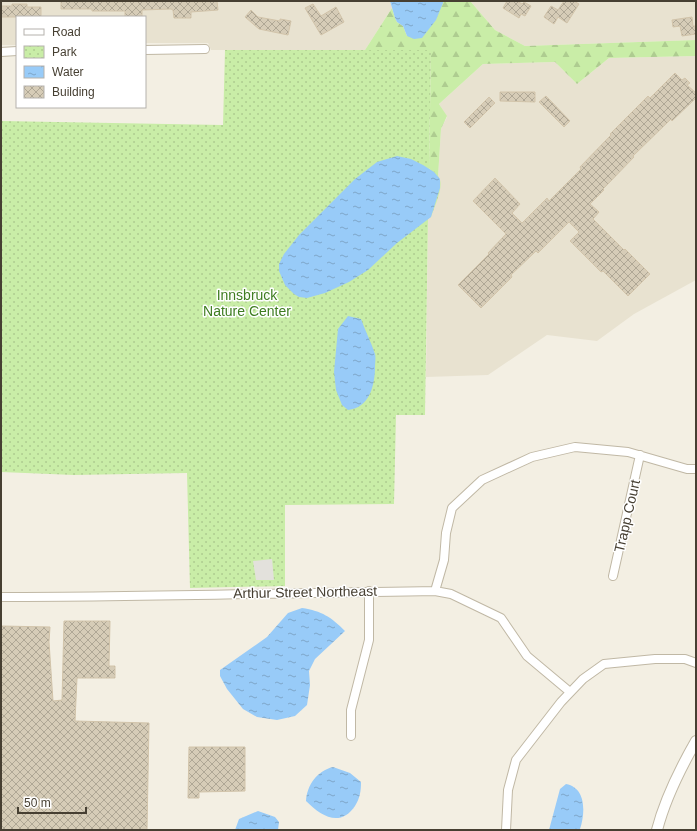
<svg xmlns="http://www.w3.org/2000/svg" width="697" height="831" viewBox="0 0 697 831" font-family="Helvetica,sans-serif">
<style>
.residential{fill:#e8e2d0}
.forest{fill:url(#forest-firs)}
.park{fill:url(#park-dots)}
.parking{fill:#e3e1dc}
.water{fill:url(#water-ripples)}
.building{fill:url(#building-cross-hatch);stroke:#d2c4aa}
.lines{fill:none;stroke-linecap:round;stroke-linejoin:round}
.minor-casing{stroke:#c0b8a5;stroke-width:10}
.tertiary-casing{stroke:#c0b8a5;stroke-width:12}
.minor{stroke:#fff;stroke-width:8}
.tertiary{stroke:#fff;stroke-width:10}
.labels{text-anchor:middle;stroke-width:3;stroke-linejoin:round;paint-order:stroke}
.park-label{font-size:14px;fill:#3e7d20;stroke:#fff}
.street-label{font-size:14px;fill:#463f32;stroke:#fff}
</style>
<defs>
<pattern id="forest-firs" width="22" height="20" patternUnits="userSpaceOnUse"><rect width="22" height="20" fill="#c9eda7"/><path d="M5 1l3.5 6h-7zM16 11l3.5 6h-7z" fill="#aecc90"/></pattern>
<pattern id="park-dots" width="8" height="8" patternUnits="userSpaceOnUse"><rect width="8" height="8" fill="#c9eda7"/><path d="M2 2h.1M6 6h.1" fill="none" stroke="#aecc90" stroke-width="1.8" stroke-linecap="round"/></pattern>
<pattern id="water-ripples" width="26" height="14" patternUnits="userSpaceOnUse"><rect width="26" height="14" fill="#98cbf8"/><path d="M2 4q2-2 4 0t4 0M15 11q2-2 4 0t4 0" fill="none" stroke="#7ea6c9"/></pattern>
<pattern id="building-cross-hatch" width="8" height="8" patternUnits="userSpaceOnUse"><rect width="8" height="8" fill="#d6ccb7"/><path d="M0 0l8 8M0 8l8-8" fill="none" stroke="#afa795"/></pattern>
</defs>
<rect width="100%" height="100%" fill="#f3efe3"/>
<path class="residential" d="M1,1h389l2,7 -27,42h-154l-3,-7h-63v-26h-128v28h-16z
M464,1h232v39l-171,6 -30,-16 -24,-28z
M696,56v224l-62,34 -37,27 -50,-6 -59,40 -62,2 2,-158 12,-40 -2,-2 3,-48 6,-12 -8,-13 44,-40 72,-2 22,22 32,-26z"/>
<path class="forest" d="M443,1h21l7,1 24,28 30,16 171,-6v16l-87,2 -32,26 -22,-22 -72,2 -44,40 8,12 -6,13 -3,48 -9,-9 2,-118h-66l27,-42 3,10 2,4 6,4 4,10 32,-26z"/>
<path class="park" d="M225,50h206l-2,118c4,3 10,7 11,12 3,9 -6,28 -9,37l-3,2 -3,196h-29l-2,89 -109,1v81l-95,2 -3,-115 -113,2 -73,-3v-351l222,4z"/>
<path class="parking" d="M272,559l2,21h-18l-3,-19z"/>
<path class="water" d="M390,1h53v2l-7,17 -14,18 -8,1 -7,-3 -4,-10 -6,-4 -2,-4z
M397,156l14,3 12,6 11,7 6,7v9l-9,29 -34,26 -29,27 -19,12 -24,11 -18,5 -8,-1 -5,-3 -9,-9 -6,-14v-7l5,-10 15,-19 56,-56 22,-17z
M348,316l13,3c4,11 10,23 14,35 1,4 0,9 0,13 0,17 -5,41 -27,43l-6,-5 -6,-15 -2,-18 4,-43z
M302,608c20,3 29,9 43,23l-30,28 -6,12 1,14 -3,20 -12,11 -18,4 -20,-3 -14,-8 -16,-20 -7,-13v-6l47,-33 21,-24z
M333,767l17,6 11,9c0,9 -1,16 -6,24 -15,22 -34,10 -49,-5 1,-16 11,-30 27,-34z
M566,784c21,4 19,30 14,45l-31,1 11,-41z
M258,811l17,6 4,5 -1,8h-43l4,-11z"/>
<path class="building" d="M61,1h156l1,9 -27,2v6h-17l-1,-8 -2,-1 -29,1v7h-17v-6h-33v-2h-31z
M507,1h10l5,3 2,-2 7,4 -6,10 -4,-2 -2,4 -16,-10z
M564,1h10l5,3 -12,19 -9,-6 -4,7 -10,-7 7,-11 7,4z
M12,4h15v3h14v10h-40v-11h11z
M313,4l8,12 15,-9 8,15 -23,13 -16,-27z
M251,10l7,7 22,4v-2l11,2 -3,14 -29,-6 -14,-12z
M692,17l1,9h3v8l-14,2 -2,-10 -7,1 -1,-7z
M675,73l7,7 3,-2 5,5 -3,2 9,8v5l-24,23 -1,-2 -38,37 1,1 -31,32 1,1 -14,14 9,8 -6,7 31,31 1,-1 25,25 -22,22 -25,-25 -2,1 -31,-31 9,-9 -10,-10 -31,31 -2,-2 -25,24 1,2 -31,31 -23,-23 31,-31 -1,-1 18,-19 -33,-33 22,-23 25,26 -8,9 10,10 25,-25 2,3 32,-32 -1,-2 31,-32 -1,-1 38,-38 2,2z
M500,92h35v10l-35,-1z
M546,96l24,25 -6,6 -25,-25z
M489,97l6,6 -25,25 -6,-6z
M64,621h46l-1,45h6v12h-38l-2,43 74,2 -2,107h-146v-204l49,1 -1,15 4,59 9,-1z
M189,747h56v44l-46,1v6h-11z"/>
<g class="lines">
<defs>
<path id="minor" d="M145,50l60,-1
M1,52l16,-1
M613,576l27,-121
M435,591l9,-31 2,-27 6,-25 30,-28 50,-23 43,-10 53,5 59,17h9
M1,597c145,0 289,-4 434,-6l16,3 50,24 26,38 43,36
M351,736v-26l18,-70v-49
M506,830l2,-40 8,-30 45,-58 22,-23 21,-15 51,-5h30l11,4"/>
<path id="tertiary" d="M657,830c8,-31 23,-61 39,-89"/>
</defs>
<use href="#minor" class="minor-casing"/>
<use href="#tertiary" class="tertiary-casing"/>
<use href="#minor" class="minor"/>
<use href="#tertiary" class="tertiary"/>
</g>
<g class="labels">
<g class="park-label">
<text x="247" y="300">Innsbruck<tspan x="247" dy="16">Nature Center</tspan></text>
</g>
<g class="street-label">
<text transform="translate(627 516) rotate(-77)" y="5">Trapp Court</text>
<text transform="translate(305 592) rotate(-1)" y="5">Arthur Street Northeast</text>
</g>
</g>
<rect width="697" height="831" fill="none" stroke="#463f32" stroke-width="4"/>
<rect x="16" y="16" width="130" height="92" fill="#ffffff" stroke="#b5b2ad"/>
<rect x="24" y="29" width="20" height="6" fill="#ffffff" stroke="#b5b2ad"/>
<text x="52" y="36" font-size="12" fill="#463f32">Road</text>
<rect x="24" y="46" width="20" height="12" fill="url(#park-dots)" stroke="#b5b2ad"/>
<text x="52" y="56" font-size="12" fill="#463f32">Park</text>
<rect x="24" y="66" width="20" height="12" fill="url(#water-ripples)" stroke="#b5b2ad"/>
<text x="52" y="76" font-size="12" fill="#463f32">Water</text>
<rect x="24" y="86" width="20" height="12" fill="url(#building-cross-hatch)" stroke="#b5b2ad"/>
<text x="52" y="96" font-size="12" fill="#463f32">Building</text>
<path d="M18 807v6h68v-6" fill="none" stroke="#463f32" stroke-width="2"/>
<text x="24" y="807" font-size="12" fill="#463f32" stroke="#ffffff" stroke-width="3" paint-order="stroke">50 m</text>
</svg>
